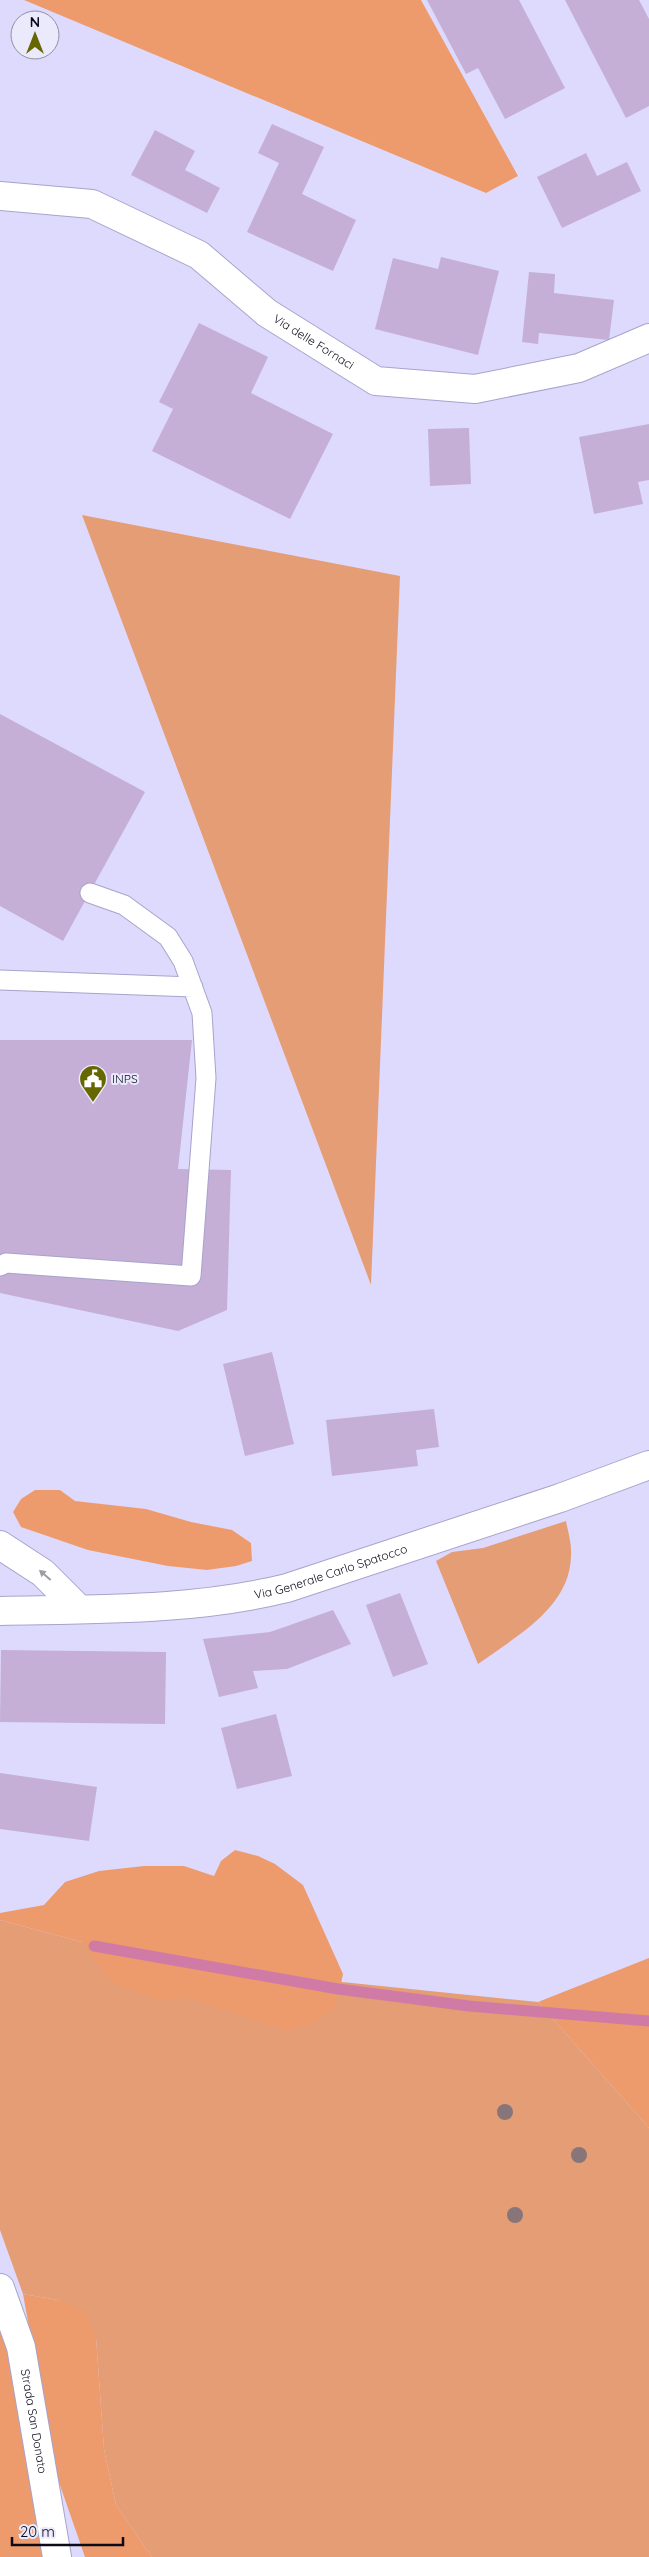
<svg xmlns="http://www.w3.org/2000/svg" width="649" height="2557" viewBox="0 0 649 2557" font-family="Quicksand,sans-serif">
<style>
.green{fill:#e59d75}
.forest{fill:#ed9b6d}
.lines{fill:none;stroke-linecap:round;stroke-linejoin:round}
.stream{stroke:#d07ba5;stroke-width:11}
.building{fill:#c5afd6}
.service-casing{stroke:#a7a3cc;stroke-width:21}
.minor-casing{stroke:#a7a3cc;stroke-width:30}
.secondary-casing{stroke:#a7a3cc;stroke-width:30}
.service{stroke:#fff;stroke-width:19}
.minor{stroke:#fff;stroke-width:28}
.secondary{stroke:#fff;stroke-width:28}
.tree{fill:#88757a}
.oneway{fill:#9e9da3}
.labels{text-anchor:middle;stroke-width:4;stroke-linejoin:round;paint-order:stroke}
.street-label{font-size:12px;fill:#0d0b1a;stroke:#ebeafc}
.poi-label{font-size:12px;fill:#0d0b1a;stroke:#ebeafc;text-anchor:start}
</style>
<rect width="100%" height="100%" fill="#dedafd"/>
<path class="green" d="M82,515l318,61 -29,709z
M566,1521c2,11 6,23 5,35 -1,52 -56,81 -93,108l-42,-103 16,-9 31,-4z
M0,1920l82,22 260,40 196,20 111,126v429h-497l-36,-52 -12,-56 -8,-112 -38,-37 -35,-6 -23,-64z"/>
<path class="forest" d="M24,0h397l97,176 -32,17z
M35,1490h25l15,11 71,8 45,13 41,8 19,13 1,18 -16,5 -29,4 -39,-4 -80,-16 -67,-23 -8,-15 8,-13z
M235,1850l23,6 17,8 28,21 40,89 -7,33 -25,17 -24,7 -97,-33 -33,2 -46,-18 -29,-40 -82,-22v-7l44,-8 21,-23 34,-11 45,-5h40l30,10 7,-15z
M649,1958v170l-111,-126z
M23,2294l35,6 27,10 11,27 8,112 12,56 36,52h-67l-30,-86z
M0,2331l6,15 44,211h-50z"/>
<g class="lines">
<path class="stream" d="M94,1946l244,43 131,17 180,15"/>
</g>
<path class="building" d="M427,0h92l46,88 -60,31 -27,-51 -12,6z
M565,0h74l10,19v87l-23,12z
M272,124l52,23 -22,47 54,26 -23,51 -86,-39 32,-69 -21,-10z
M155,130l40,21 -10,19 35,18 -13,25 -76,-38z
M586,153l11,23 30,-14 14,29 -79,37 -25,-51z
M441,257l58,14 -21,84 -103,-26 18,-71 45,11z
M529,272l26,2 -1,19 60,7 -5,40 -70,-7 -1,11 -16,-2z
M199,323l69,34 -17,36 82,41 -43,85 -138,-68 21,-42 -14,-7z
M649,424v56l-11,2 5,22 -49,10 -15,-77z
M469,428l2,56 -41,2 -2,-57z
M0,714l145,78 -82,149 -63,-35z
M0,1040h192l-14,129 53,1 -4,140 -49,21 -178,-38z
M272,1352l22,92 -49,12 -22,-92z
M434,1409l5,38 -23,3 2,16 -86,10 -6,-56z
M400,1593l28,71 -35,13 -27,-72z
M333,1610l18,34 -64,25 -34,2 5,17 -39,9 -16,-58 67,-7z
M1,1650l165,2 -1,72 -165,-2z
M276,1714l16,62 -55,13 -16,-61z
M0,1773l97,14 -8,54 -89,-12z"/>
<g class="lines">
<defs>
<path id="service" d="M0,980l193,7
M0,1266l6,-3 185,13 15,-198 -4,-65 -19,-52 -15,-24 -44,-32 -34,-12"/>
<g id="minor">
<path id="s1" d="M0,196l92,8 107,51 68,58 109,68 99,8 104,-21 70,-30"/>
<path d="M0,1545l43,28 36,36"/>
<path id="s2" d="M0,2288l21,59 36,210"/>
</g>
<g id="secondary">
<path id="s3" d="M0,1611c96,-2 193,0 287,-23l273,-90 89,-33"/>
</g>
</defs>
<use href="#service" class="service-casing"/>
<use href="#minor" class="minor-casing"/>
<use href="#secondary" class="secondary-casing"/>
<use href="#service" class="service"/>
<use href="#minor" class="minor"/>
<use href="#secondary" class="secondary"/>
</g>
<g class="tree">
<circle cx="505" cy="2112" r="8"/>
<circle cx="579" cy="2155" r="8"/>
<circle cx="515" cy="2215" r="8"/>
</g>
<defs><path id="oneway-solid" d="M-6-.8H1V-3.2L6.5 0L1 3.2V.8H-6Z" transform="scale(1.25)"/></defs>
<use class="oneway" href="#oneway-solid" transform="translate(45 1575) rotate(-139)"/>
<defs>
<symbol id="civic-pin" viewBox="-11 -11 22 30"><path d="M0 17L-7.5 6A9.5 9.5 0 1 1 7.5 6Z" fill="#676701" stroke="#ebeafc"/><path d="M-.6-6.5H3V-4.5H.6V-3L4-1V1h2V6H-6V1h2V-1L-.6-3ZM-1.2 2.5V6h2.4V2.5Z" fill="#fff"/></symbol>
</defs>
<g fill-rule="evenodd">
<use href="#civic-pin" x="77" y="1063" width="32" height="43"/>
</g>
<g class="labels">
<g class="street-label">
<text dy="4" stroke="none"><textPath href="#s1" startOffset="355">Via delle Fornaci</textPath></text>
<text dy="4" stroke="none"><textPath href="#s3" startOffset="335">Via Generale Carlo Spatocco</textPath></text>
<text dy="4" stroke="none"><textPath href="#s2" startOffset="138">Strada San Donato</textPath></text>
</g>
<g class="poi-label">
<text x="112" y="1083">INPS</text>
</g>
</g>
<g transform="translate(35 35)"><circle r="24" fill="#ebeafc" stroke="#9291a2"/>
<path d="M0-4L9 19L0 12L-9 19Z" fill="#676701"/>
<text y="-8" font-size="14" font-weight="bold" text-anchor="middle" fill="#0d0b1a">N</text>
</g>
<path d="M12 2537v8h111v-8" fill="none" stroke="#0d0b1a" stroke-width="2.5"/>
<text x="20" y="2537" font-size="15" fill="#0d0b1a" stroke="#ebeafc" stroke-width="4" paint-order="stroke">20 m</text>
</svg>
